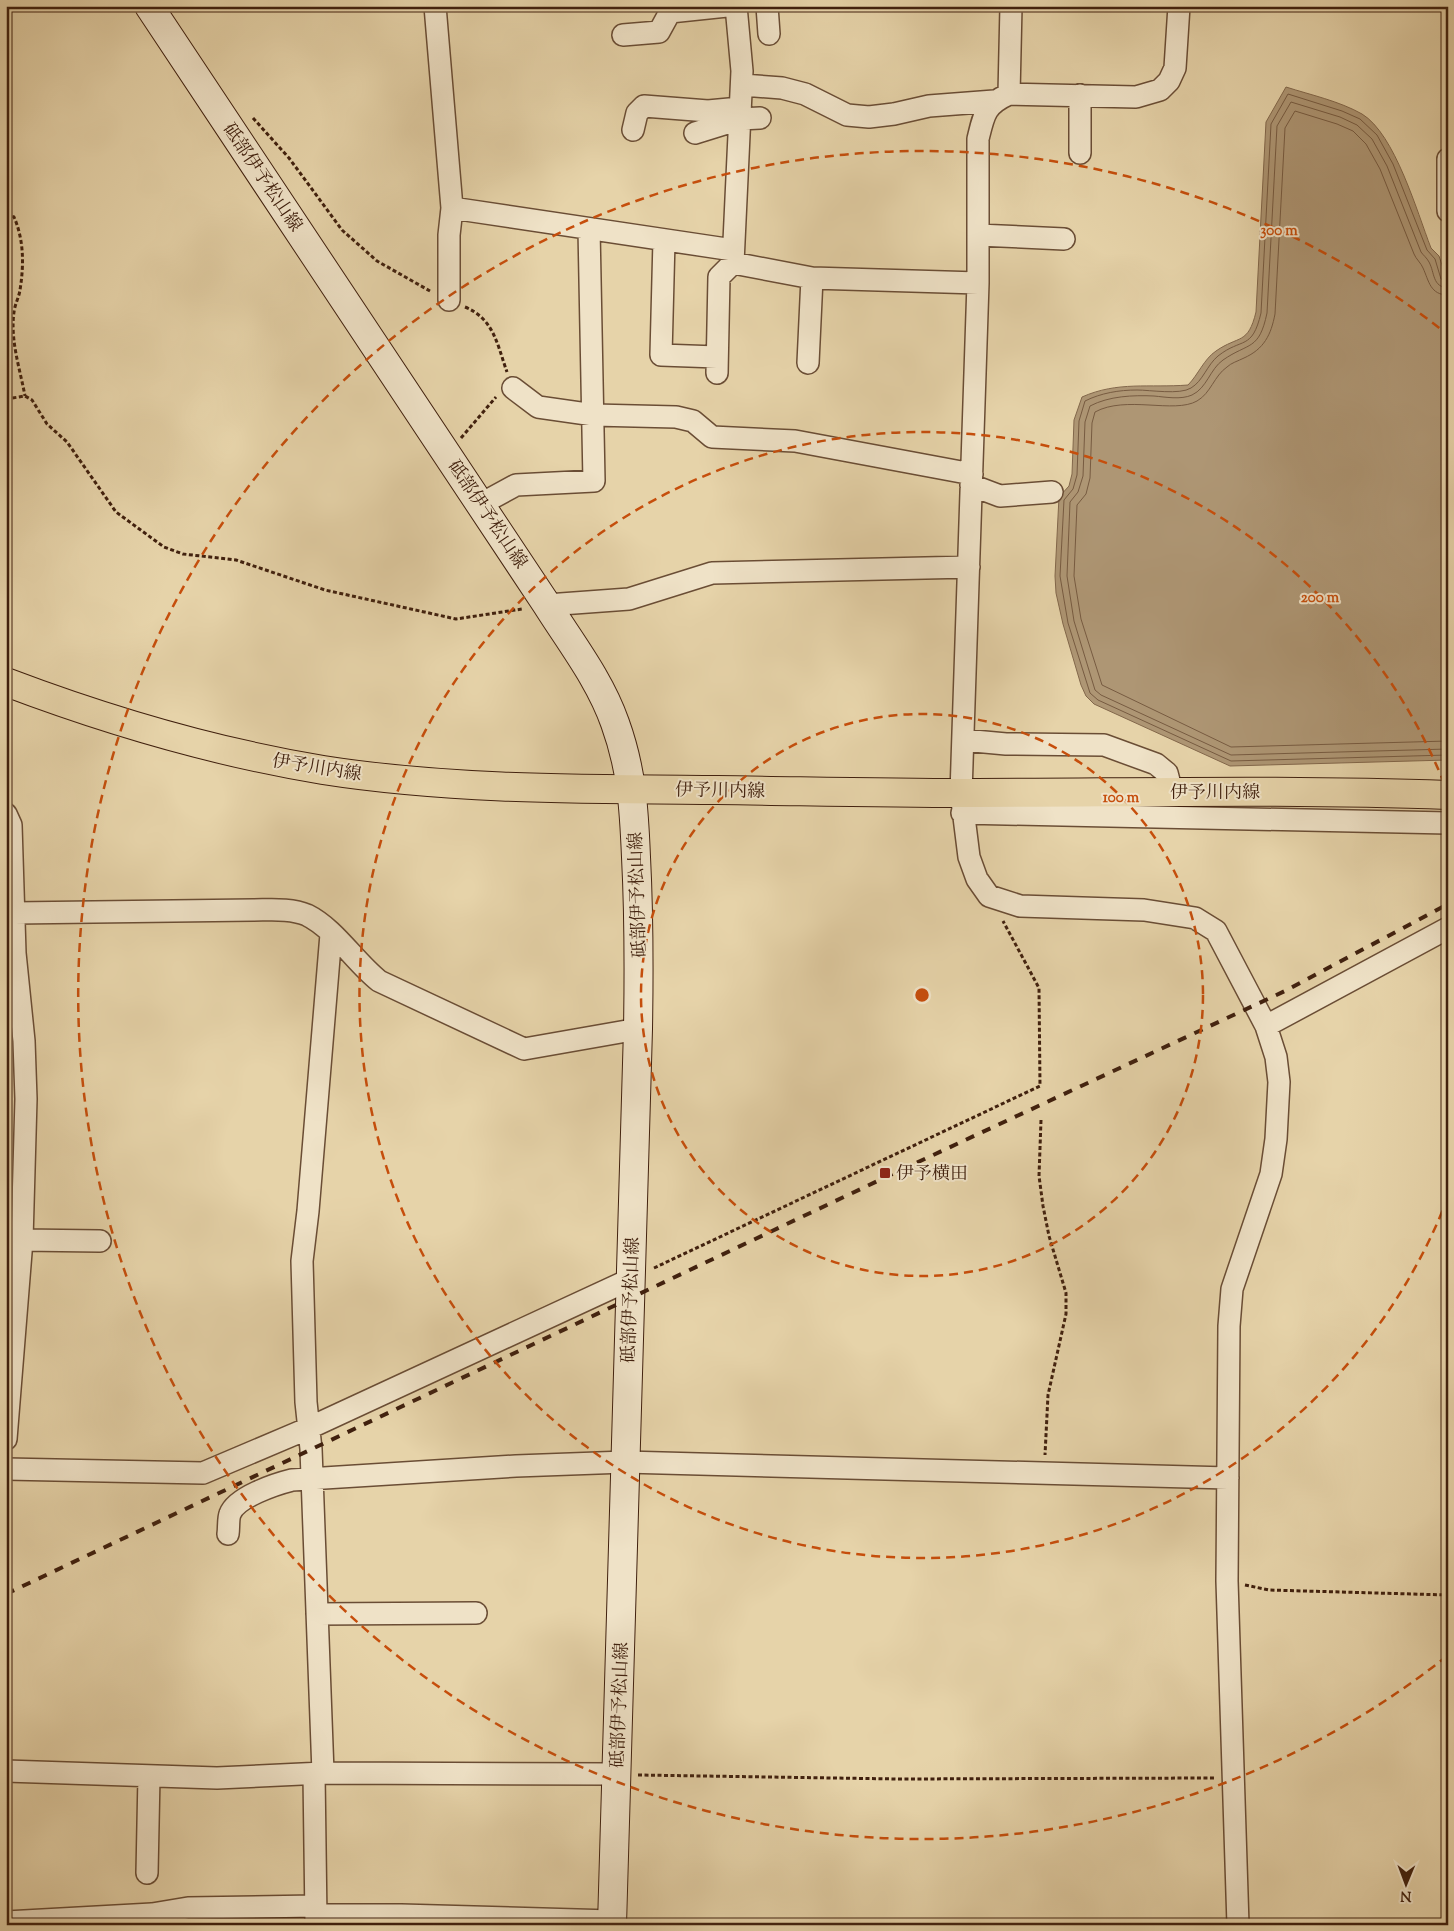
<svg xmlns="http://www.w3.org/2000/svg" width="1454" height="1931" viewBox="0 0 1454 1931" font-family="'Sorts Mill Goudy','Noto Serif JP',serif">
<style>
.water{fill:#ae9674;stroke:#82674b}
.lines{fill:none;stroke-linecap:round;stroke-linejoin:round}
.shore{stroke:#775b41;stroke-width:1}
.minor-casing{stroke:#6a4d35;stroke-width:24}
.secondary-casing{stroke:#40200e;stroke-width:30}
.primary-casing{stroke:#40200e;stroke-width:30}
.path{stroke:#40200e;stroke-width:3;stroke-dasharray:4 2.5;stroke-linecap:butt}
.minor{stroke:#efe2c7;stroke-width:21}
.secondary{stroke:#efe2c7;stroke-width:28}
.primary{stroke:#e6d3a9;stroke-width:28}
.rail{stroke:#40200e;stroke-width:4;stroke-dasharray:9 9;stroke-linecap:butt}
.ring{fill:none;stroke:#c64e0c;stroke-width:2.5;stroke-dasharray:9 6}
.poi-dot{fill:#8f2418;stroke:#efe2c7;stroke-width:2}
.labels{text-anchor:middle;stroke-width:4;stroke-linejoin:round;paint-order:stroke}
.street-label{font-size:18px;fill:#40200e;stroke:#efe2c7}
.poi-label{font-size:18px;fill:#40200e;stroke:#efe2c7;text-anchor:start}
.centre{fill:#c64e0c;stroke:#efe2c7;stroke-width:2.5}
.ring-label{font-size:15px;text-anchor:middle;font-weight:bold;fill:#c64e0c;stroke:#efe2c7;stroke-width:4;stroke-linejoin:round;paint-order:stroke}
</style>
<rect width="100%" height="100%" fill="#e6d3a9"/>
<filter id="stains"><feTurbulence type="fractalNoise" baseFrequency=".004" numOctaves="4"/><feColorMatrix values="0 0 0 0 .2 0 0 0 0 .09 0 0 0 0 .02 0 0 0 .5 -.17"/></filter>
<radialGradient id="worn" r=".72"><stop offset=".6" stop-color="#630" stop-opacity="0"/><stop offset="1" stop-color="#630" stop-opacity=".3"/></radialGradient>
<path class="water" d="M1286,87c25,8 53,14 76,27 33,20 55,98 69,134l8,8 9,27v477l-218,6 -136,-62 -8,-8 -5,-11 -18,-61 -7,-31 -1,-17 4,-79 10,-11 3,-12 2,-54 8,-23c36,-16 67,-9 106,-12 10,-10 16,-26 28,-34 23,-16 32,-6 40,-39l10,-190z"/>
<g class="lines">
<path class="shore" d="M1448,282l-7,-3 -6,-20 -8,-9 -34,-86 -16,-29 -17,-16 -18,-8 -54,-17 -17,30 -10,189c-9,38 -19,24 -43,43 -11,9 -15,25 -27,32 -11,7 -41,2 -54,2 -18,0 -36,3 -52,11l-6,20 -2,54 -4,14 -9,11 -4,76 8,47 22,70 8,7 133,61 217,-6
M1448,288c-16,-1 -13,-15 -19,-26 -2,-4 -6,-7 -8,-10l-34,-86 -15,-27 -15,-14 -17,-8 -49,-15 -14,24 -10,187c-8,38 -18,29 -44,47 -13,9 -16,28 -31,35 -11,5 -27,2 -38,1 -21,-1 -45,0 -64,10l-5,16 -2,54 -5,16 -8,10 -3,74 7,45 21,69 6,5 130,60 217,-6
M1448,295c-18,0 -19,-14 -25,-27 -2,-5 -7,-9 -9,-14l-34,-85 -14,-25 -13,-13 -16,-7 -42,-13 -10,17 -10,186c-4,21 -11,35 -31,44 -6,3 -13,5 -17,9 -13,9 -16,26 -30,34 -23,13 -71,-6 -102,11l-3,11 -2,55 -4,16 -9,11 -3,71 7,43 21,66 129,62 217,-6"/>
<defs>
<path id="minor" d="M435,6l17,202 281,42
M736,6l6,65 -9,192 79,15 166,5
M767,6l2,28
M1179,6l-4,62 -6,13 -9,9 -24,7 -127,-3c-24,11 -25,20 -31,45v144l-17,510 8,64 8,22 12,17 31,10 124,4 51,8 21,13 50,95 10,31 3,25 -3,57 -5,35 -39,115 -3,37 -2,255 11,344
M623,35l36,-3 11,-20 57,-6
M742,85l40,3 23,6 42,21 22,2 25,-3 35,-8 65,-5
M1009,94l2,-88
M1080,95v58
M633,130l4,-17 7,-7 64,5 32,-3
M695,133l45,-14 20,-1
M1448,159v52
M978,235l86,4
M664,240l-3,115 56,2
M449,300v-65l3,-27
M808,363l4,-85
M717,373l2,-96 14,-14
M513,388l25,19 56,8 82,2 17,4 19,16 83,4 177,33
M971,485l29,11 52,-4
M481,504l35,-19 78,-4 -5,-252
M547,605l82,-6 83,-26 257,-6
M963,740l43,4 98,1 52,19 11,9 5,19
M962,813l486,10
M6,814l5,11 4,128 9,88 2,58 -4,141 -16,199
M14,913l239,-3c17,0 38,-2 54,5 28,14 47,46 72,66l145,68 114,-20
M1266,1026l182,-98
M22,1240l78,1
M6,1469l197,4 106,-45 322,-149
M228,1534c1,-6 0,-15 2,-20 6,-17 46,-30 62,-34l224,-14 109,-4 603,16
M317,1614l159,-1
M6,1771l211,7 106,-5 294,1
M323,1773l-12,-324 -5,-47 -4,-141 6,-50 23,-277
M314,1774l2,146
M147,1873l2,-97
M316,1915h85l211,6
M6,1922l146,-8 36,-6 127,-2"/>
<path id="secondary" d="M149,6l398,599c24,38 53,75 68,118 17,47 19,86 21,134 3,58 3,114 2,172l-26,896"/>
<path id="primary" d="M6,682c103,39 208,70 317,88 127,20 265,19 394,20 83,1 165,3 248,3 161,0 322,-4 483,2"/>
</defs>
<use href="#minor" class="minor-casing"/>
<use href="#secondary" class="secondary-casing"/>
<use href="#primary" class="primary-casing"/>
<path class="path" d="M253,118l36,40 53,72 35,31 53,30
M6,214l8,3c10,23 10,48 6,73 -1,7 -5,14 -6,22 -4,28 6,57 11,84
M465,307c29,12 32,37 42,65
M6,399l19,-3 7,4 15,24 20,18 49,70 48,35 19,7 53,6 89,30 131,29 66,-10
M461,438l35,-41
M1041,1120l-2,56 4,30 6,30 17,57v21l-18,81 -3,60
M654,1268l386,-182 -1,-98 -36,-67
M1245,1585l24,5 179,5
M638,1775l261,4 315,-1"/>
<use href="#minor" class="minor"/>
<use href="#secondary" class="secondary"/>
<use href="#primary" class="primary"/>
<path class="rail" d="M6,1594l880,-417 399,-186 163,-87"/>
</g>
<g class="ring">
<circle cx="922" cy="995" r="281"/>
<path d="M1448 1197A563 563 0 1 1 1448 793"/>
<path d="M1447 1656A844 844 0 1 1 1447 334"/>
</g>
<rect class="poi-dot" x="879" y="1167" width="12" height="12" rx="2.5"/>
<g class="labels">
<g class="street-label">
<text transform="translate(263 177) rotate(56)" y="6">砥部伊予松山線</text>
<text transform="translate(488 514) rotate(56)" y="6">砥部伊予松山線</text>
<text transform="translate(317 767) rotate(9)" y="6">伊予川内線</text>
<text transform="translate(720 790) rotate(1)" y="6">伊予川内線</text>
<text x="1215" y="798">伊予川内線</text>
<text transform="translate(637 895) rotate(-92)" y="6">砥部伊予松山線</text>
<text transform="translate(630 1300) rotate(-88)" y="6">砥部伊予松山線</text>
<text transform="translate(619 1705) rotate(-88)" y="6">砥部伊予松山線</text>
</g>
<g class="poi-label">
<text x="896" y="1179">伊予横田</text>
</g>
</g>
<circle cx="922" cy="995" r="8" class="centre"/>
<g class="ring-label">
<text x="1279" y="235">300 m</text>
<text x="1320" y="602">200 m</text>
<text x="1121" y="802">100 m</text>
</g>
<rect width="1454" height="1931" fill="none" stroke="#e6d3a9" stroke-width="25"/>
<rect x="8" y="8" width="1439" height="1916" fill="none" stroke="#40200e" stroke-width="2.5"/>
<rect x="12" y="12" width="1429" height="1906" fill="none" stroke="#40200e"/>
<g transform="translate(1406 1884) rotate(181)" stroke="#efe2c7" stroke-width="4" paint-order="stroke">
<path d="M0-4L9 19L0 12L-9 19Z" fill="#40200e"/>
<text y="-8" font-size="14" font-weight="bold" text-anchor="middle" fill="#40200e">N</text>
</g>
<rect width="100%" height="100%" filter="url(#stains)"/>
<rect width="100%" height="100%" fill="url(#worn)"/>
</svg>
